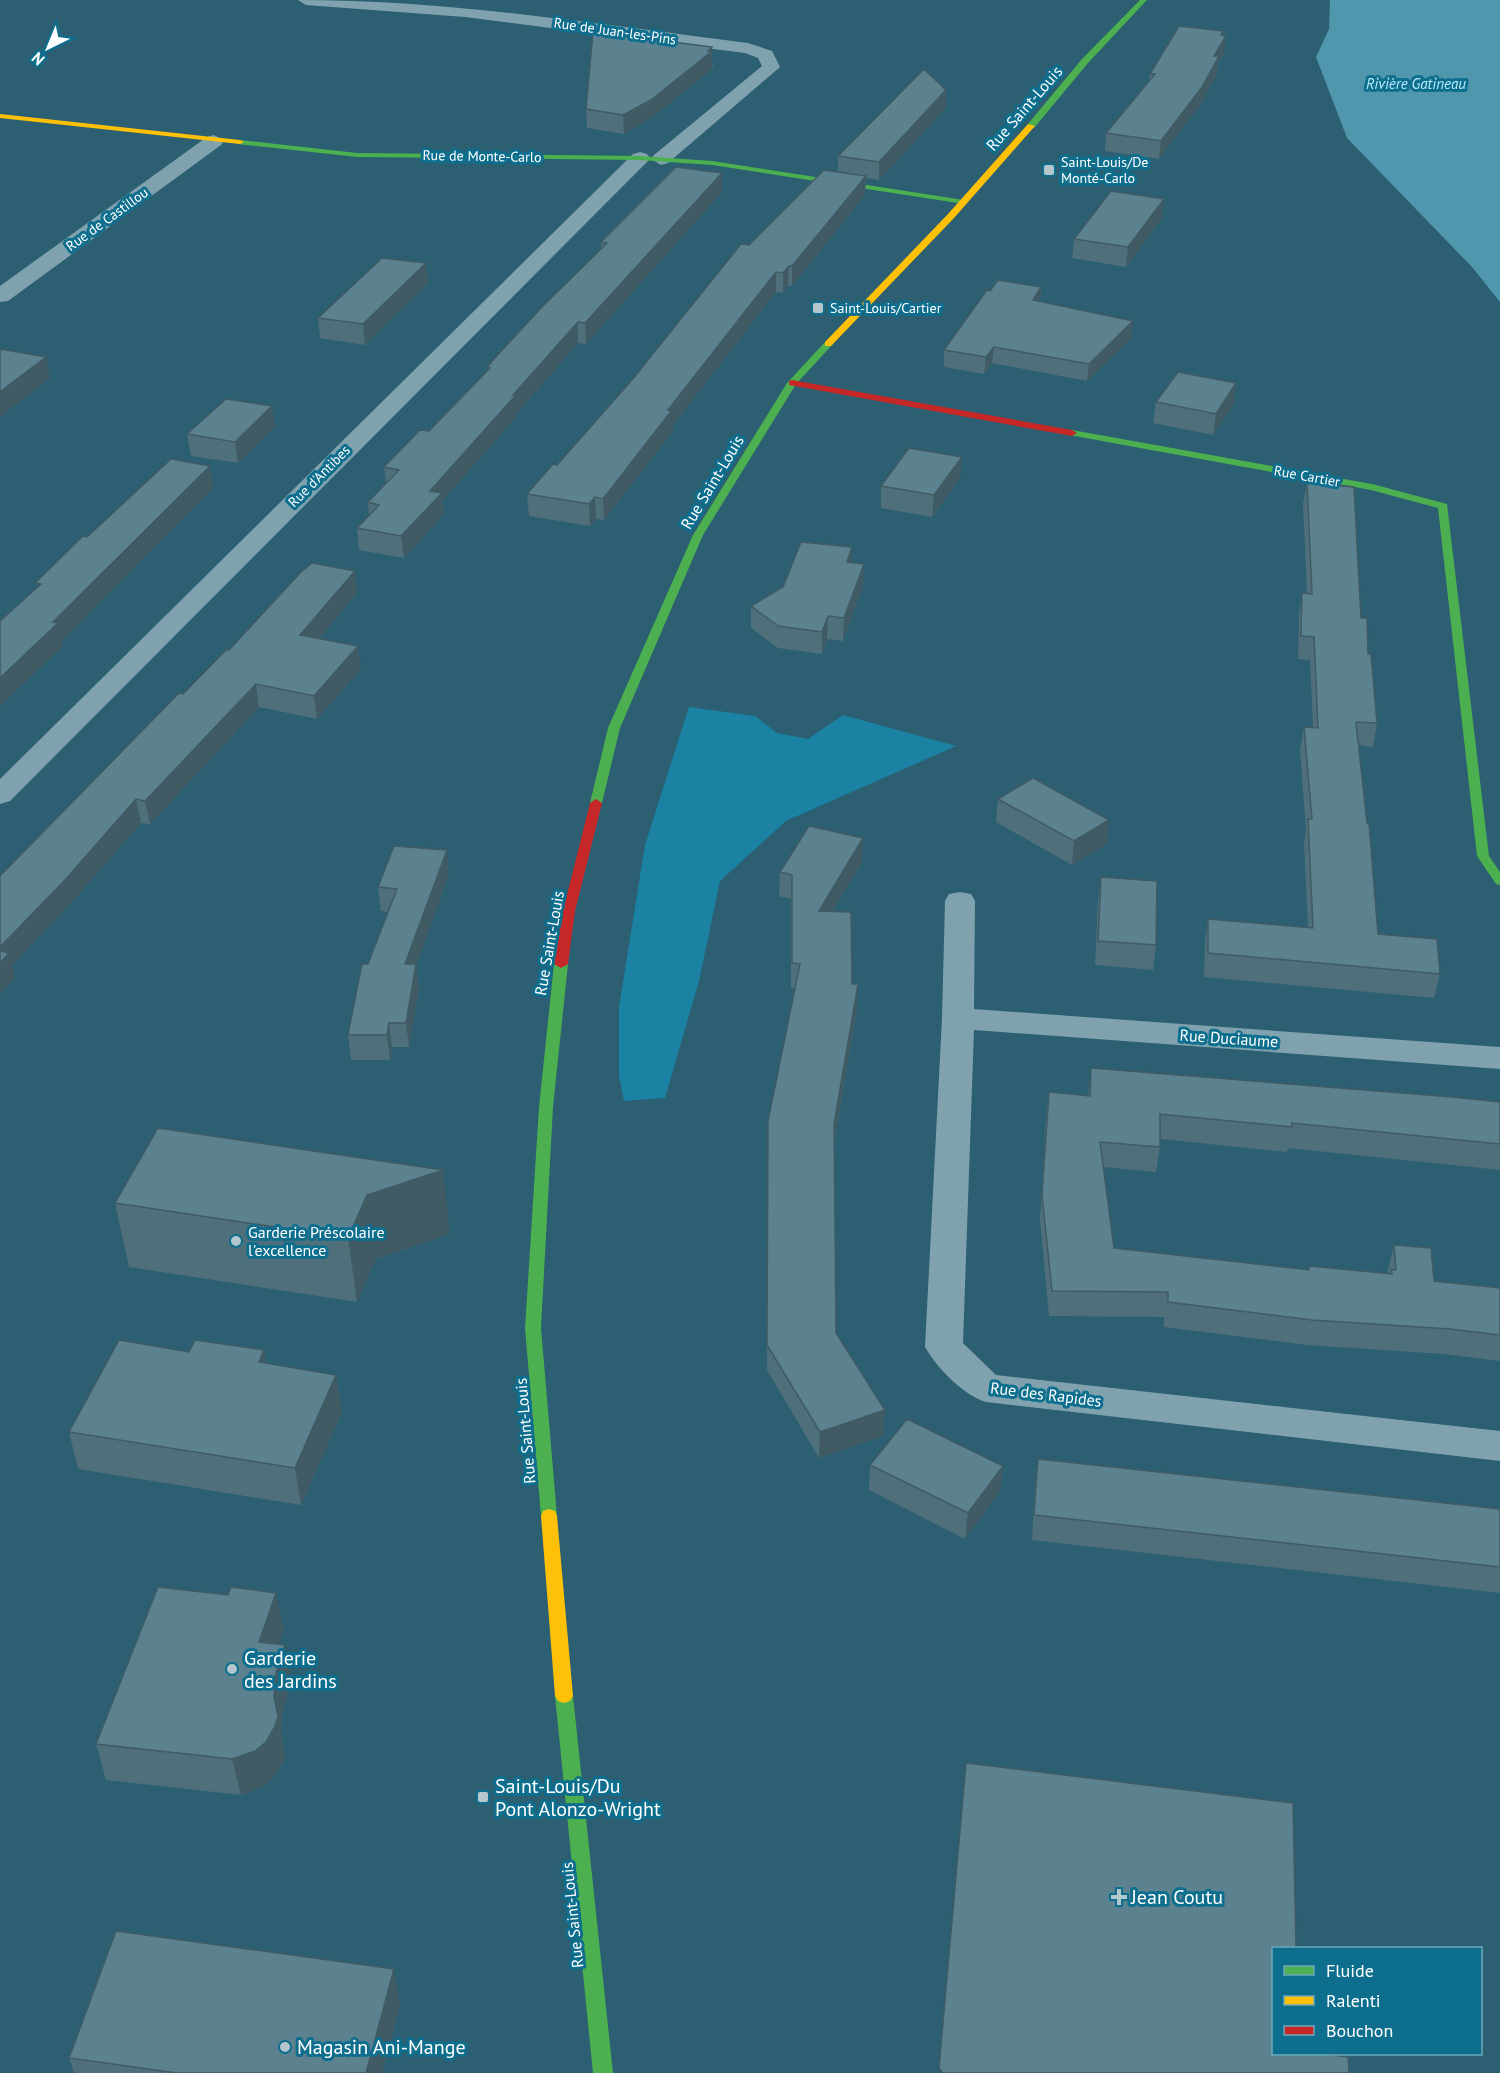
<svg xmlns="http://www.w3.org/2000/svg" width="1500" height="2073" viewBox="0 0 1500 2073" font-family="'PT Sans',sans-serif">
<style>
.green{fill:#1b82a3}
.water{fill:#5096ac}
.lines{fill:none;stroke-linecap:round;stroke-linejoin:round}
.street{fill:#7fa2ae;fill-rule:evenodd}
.fast{fill:#4caf50;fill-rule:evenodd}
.slow{fill:#ffc107;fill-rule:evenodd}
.jam{fill:#c62828;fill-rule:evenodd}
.wall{fill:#4f707b}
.shaded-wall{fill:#405b64}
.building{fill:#5c828f;stroke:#405b64;stroke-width:1.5}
.poi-dot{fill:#b5c7cd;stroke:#0e6e8e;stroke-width:2}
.labels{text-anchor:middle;stroke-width:6;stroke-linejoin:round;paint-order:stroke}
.far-street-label{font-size:14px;fill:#fff;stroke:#0e6e8e}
.far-poi-label{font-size:14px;fill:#fff;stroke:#0e6e8e;text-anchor:start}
.far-water-label{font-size:15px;font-style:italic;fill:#b8ecfc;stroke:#0e6e8e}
.street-label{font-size:16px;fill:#fff;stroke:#0e6e8e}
.poi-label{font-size:16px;fill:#fff;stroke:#0e6e8e;text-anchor:start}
.near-poi-label{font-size:20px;fill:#fff;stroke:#0e6e8e;text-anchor:start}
</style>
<rect width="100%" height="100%" fill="#2b5f71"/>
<path class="green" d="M689,707l66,9 22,17 31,6 35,-24 113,31 -170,75 -66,60 -21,100 -34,117 -41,3 -5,-25v-69l26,-162z"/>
<path class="water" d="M1330,0h170v302l-28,-35 -125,-129 -31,-81 13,-28z"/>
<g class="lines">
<path class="street" d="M298,0c151,0 300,24 450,43l24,8 8,16 -112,96 -7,2 -10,-6 3,-4 108,-89 -4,-8 -13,-5 -280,-36 -159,-12z
M214,135l10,6 -3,4 -213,156 -8,1v-16l207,-149z
M640,152l7,2 3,4 -3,4 -637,639 -10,3v-25l633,-625z
M960,892l11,2 4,7 -1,108 526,38v22l-526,-39 -11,313 33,32 504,56v30l-514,-59c-23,-7 -49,-34 -61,-55l17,-329 3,-117 4,-7z"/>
<path class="fast" d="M1140,0h7l-59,63 -54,65h-6v-4l54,-65z
M240,140l117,13 283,3 72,5 252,39 4,2 -4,2 -252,-39 -72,-5 -283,-3 -120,-13 -1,-2z
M825,342l8,2 -37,40 -93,151 -83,193 -18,75 -6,4 -4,-1 -2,-3 18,-75 85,-193 94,-152z
M1072,430l300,54 75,20 42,352 11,16v13l-4,-1 -19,-28 -39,-348 -67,-18 -302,-55v-4z
M561,960l7,4 -15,143 -12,221 16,188 -2,5 -6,2 -6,-2 -2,-5 -16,-188 14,-221 15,-143z
M564,1689l6,2 3,5 40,377h-20l-38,-377 3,-5z"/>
<path class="slow" d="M0,114l240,26 4,2 -4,2 -240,-26z
M1028,124l7,2 -81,92 -123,128h-6v-4l123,-128z
M549,1509l6,2 2,5 16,180 -3,5 -6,2 -6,-2 -3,-5 -14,-180 2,-5z"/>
<path class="jam" d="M792,380l280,50 5,3 -5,3 -283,-51v-4z
M596,799l6,4 -27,108 -7,53 -7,4 -7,-4 9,-53 27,-108z"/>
</g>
<path class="wall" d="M1223,35l1,18 -6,10 -1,11 -17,31 -41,54 -54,-8 1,-18 43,-52 1,-7z
M713,64l-1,5 -61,49 -27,16 -37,-6 -1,-19z
M946,108l-67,72 -13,-2 -1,17 -73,91h-4l-5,7 -7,-1 -103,133v6l-69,89 -8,-1 -6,7 -61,-10 -2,-22 30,-29 192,-220 89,-73v-16z
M722,173v19l-136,152 -8,-1 -61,70v3l-75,85 2,13 -40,44 -45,-8 -2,-22 12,-13 -1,-13 18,-18 -2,-17 45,-36 59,-60 -1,-3 114,-119v-7z
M1162,218l-36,49 -54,-9 2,-19z
M428,283l-63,62 -45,-7 -2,-20z
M1041,287l-1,14 91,37 -44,43 -95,-18 -8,11 -40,-7v-17l46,-59z
M1156,402l78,2 -21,31 -60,-12z
M275,427l-37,36 -47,-7 -4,-22z
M960,478l-28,39 -51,-9v-22z
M1307,483l54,135 7,36 9,69 -4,24 -15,-2 20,189 62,40 -6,24 -230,-21 1,-34 3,-24 100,9 -4,-86 2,-12 -6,-80 4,-23 9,1 -3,-68 -12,-1 1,-44 3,-22 5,1 -4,-90z
M852,563l11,23 -20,55 -16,-2 -5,15 -44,-6 -27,-20v-22z
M355,571l2,22 -38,46 42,30 -44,50 -58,-12 -109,117 -9,-1 -71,81 -58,61 3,12 -15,17v-118l183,-182 46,-44z
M998,799l109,45 -35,21 -76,-43z
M862,862l-30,50 20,72 5,25 -23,134 2,190 47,103 -64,22 -52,-88 1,-249 27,-133h-4v-89l-12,-3 1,-24z
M449,874l-33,90 3,25 -10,58h-17l-2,13h-39l-3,-25 20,-71 20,-52 -7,-1 -3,-24z
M1101,877l55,68 -3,25 -58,-5 3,-64z
M1091,1068l409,34v68l-212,-22 -1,4 -127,-13v8l-4,25 -53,-5 11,81 195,22v-4l79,7v-3l6,-25 40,36 66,7v73l-56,-7 -137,-9 -143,-18v-10l-115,-1 -9,-96 6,-103 3,-25 39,4z
M115,1203l335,31 -74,25 -19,43 -228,-35z
M264,1350l2,14 70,11 6,37 -41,93 -223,-36 -9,-37 120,-80z
M1038,1459l462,50v84l-468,-53 3,-55z
M870,1465l133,1 -3,25 -35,48 -96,-49z
M284,1630l-6,14 14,38 -10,31 -1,20 4,20 -2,10 -10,15 -10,9 -22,8 -135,-15 -10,-36z
M400,2005l-18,68h-308l-5,-15z"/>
<path class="shaded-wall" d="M1223,31l-1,11 4,-6 -2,17 -6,10 -1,11 -17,31 -41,54 2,-18 53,-85 7,-21z
M712,47v22l-61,49 -27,16 -1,-19z
M946,90v18l-67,72v-18z
M722,173v19l-136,152 -1,-21z
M866,176l-1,19 -73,91v-20z
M1164,199l-2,19 -36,49 2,-20z
M426,263l2,20 -63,62 -2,-21z
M789,266l-1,20 -5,7v-20z
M776,272v20l-103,133v6l-69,89 -1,-21 65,-89z
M1041,287l-1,16 -7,-3z
M1133,321l-2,17 -44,43 2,-17z
M578,322v21l-61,70v3l-75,85 2,13 -40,44 -3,-22 29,-45z
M994,347l-2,16 -8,11 2,-17z
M46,357l4,21 -50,39v-25z
M1236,383l-2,21 -21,31 3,-21z
M272,406l3,21 -37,36 -3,-21z
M962,457l-2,21 -28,39 2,-22z
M210,466l3,22 -151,153 1,5 -63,60v-28l53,-56z
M595,497l1,22 -6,7 -1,-22z
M852,547v22l-5,-7z
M864,564l-1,22 -20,55 1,-23z
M355,571l2,22 -54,65 -3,-23z
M828,616l-1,23 -5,15v-22z
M358,646l3,23 -44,50 -3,-23z
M256,684l3,23 -109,117 -5,-23z
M136,799l5,24 -71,81 -58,61 3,12 -15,17v-47z
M1109,820l-2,24 -35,21 2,-24z
M863,838l-1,24 -44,73 1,-24z
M447,850l2,24 -41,115 -3,-25z
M416,964l3,25 -10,58 -3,-24z
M858,984l-1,25 -24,139 1,-24z
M389,1023l3,24 -2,13 -3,-25z
M443,1170l7,64 -74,25 -19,43 -9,-64 19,-43z
M264,1350l6,37 -11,-25z
M336,1375l6,37 -41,93 -6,-37z
M885,1410l-2,26 -64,22 1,-26z
M1003,1466l-3,25 -35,48 3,-26z
M276,1593l8,37 -18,49 -7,-37z
M285,1645l7,37 -10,31 -1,20 -7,-36 1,-20z
M278,1716l7,37 -2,10 -10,15 -10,9 -22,8 -9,-36z
M394,1969l6,36 -18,68h-16z"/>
<path class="building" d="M1179,26l44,5 -2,4 5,1 -12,20h5l-17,31 -41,54 -55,-8 49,-59h-5z
M593,32l119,15 -4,4h4l-61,49 -28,15 -37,-6z
M924,69l22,21 -67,72 -41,-6z
M676,167l46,6 -137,150 -7,-1 -65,73h3l-86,96 12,2 -41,43 -44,-8 22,-23 -11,-3 31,-32 -15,-3 36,-37 9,1 61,-63h-3l6,-8 49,-53 65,-64 -6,-1z
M824,170l42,6 -74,90h-3l-6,7 -7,-1 -108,138h4l-69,89 -8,-2 -6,7 -62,-10 26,-30 4,1 75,-85 109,-136 8,1z
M1111,191l53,8 -36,48 -54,-8z
M382,258l44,5 -63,61 -45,-6z
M998,280l43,7 -8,13 100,21 -44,43 -95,-17 -8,10 -42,-7 43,-60 3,1z
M0,349l46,8 -46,35z
M1178,372l58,11 -20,31 -60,-12z
M226,399l46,7 -37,36 -48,-8z
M909,448l53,9 -28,38 -53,-9z
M171,459l39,7 -157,156 5,1 -58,55v-57l41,-37 -6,-1 48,-47 4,1z
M1307,483l47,4 7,131h6l1,36h3l6,69 -21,-1 11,101 2,1 9,110 59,5 3,35 -232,-21v-34l105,9 -5,-109h4l-8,-92 14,1 -4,-91 -13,-1 1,-43 10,1z
M801,542l51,5 -5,15 17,2 -20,54 -16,-2 -6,16 -44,-6 -27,-20 32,-19z
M312,563l43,8 -55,64 58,11 -44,50 -58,-12 -111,117 -9,-2 -71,81 -65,67v-71l179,-183 4,1 43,-44h3l72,-78z
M1033,778l76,42 -35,21 -76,-42z
M809,826l54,12 -44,73 32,1 1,72h6l-24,140 2,209 49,77 -65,22 -53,-87 1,-224 32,-157 -8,-1v-88l-12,-3z
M394,846l53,4 -42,114h11l-10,59h-17l-2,12h-39l14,-71h6l29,-75 -19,-2z
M1101,877l56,4 -1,64 -58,-4z
M0,951l9,2 -9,10z
M1091,1068l361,29 48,5v42l-208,-21v4l-132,-13v33l-60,-5 14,106 195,22v-4l83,8 -1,-4h5l-2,-25 37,3 3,33 66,7v47l-50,-6 -138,-9 -144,-18v-10l-116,-1 -10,-96 7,-103 41,4z
M158,1128l285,42 -76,25 -19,43 -233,-35z
M119,1340l70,12 6,-12 69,10 -5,12 77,13 -41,93 -226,-36z
M907,1419l96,47 -35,47 -98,-48z
M1038,1459l462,50v58l-466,-52z
M158,1587l70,8 3,-8 45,6 -17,49 26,3 -10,32 -1,20 4,19 -3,10 -9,16 -11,9 -23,8 -136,-15z
M966,1763l327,40 3,145h-22v106h51l23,3 1,16h-406l-4,-5z
M116,1931l278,38 -28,104h-189l-108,-15z"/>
<g class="poi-dot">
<rect x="1043" y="164" width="12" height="12" rx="3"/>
<rect x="812" y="302" width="12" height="12" rx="3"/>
<circle cx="236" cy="1241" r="6"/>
<circle cx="232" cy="1669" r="6"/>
<rect x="477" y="1791" width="12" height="12" rx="3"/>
<path d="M1116 1888h6v6h6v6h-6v6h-6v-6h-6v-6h6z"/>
<circle cx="285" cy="2047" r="6"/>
</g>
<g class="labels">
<g class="far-street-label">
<text transform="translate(615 31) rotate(8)" y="5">Rue de Juan-les-Pins</text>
<text transform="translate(482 156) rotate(1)" y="5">Rue de Monte-Carlo</text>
<text transform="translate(107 219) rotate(-36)" y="5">Rue de Castillou</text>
<text transform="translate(319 476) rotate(-45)" y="5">Rue d'Antibes</text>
<text transform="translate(1307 476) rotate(10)" y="5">Rue Cartier</text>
</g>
<g class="far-poi-label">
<text x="1061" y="167">Saint-Louis/De<tspan x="1061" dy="16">Monté-Carlo</tspan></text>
<text x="830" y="313">Saint-Louis/Cartier</text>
</g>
<g class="far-water-label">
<text x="1416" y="89">Rivière Gatineau</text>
</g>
<g class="street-label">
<text transform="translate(1024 108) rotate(-49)" y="6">Rue Saint-Louis</text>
<text transform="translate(712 482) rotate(-59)" y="6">Rue Saint-Louis</text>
<text transform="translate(549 943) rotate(-80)" y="6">Rue Saint-Louis</text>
<text transform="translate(1229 1038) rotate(4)" y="6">Rue Duciaume</text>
<text transform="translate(1046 1394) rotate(7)" y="6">Rue des Rapides</text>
<text transform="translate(525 1431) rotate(-95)" y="6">Rue Saint-Louis</text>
<text transform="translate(572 1915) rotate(-96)" y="6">Rue Saint-Louis</text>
</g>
<g class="poi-label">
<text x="248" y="1238">Garderie Préscolaire<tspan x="248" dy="18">l'excellence</tspan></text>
</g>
<g class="near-poi-label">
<text x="244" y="1665">Garderie<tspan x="244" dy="23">des Jardins</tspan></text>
<text x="495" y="1793">Saint-Louis/Du<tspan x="495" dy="23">Pont Alonzo-Wright</tspan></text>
<text x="1131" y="1904">Jean Coutu</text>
<text x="297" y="2054">Magasin Ani-Mange</text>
</g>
</g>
<rect x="1272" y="1947" width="210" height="108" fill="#0e6e8e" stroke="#6ea8bb" stroke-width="1.5"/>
<rect x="1284" y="1966" width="30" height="9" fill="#4caf50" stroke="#6ea8bb" stroke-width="1.5"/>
<text x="1326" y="1977" font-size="18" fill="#ffffff">Fluide</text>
<rect x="1284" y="1996" width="30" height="9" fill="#ffc107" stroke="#6ea8bb" stroke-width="1.5"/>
<text x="1326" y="2007" font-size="18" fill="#ffffff">Ralenti</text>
<rect x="1284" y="2026" width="30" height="9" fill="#c62828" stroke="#6ea8bb" stroke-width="1.5"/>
<text x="1326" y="2037" font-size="18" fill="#ffffff">Bouchon</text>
<g transform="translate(48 48) rotate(223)" stroke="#0e6e8e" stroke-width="4.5" paint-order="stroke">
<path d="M0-4.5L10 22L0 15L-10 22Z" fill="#ffffff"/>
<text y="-9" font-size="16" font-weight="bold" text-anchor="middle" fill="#ffffff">N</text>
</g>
</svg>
